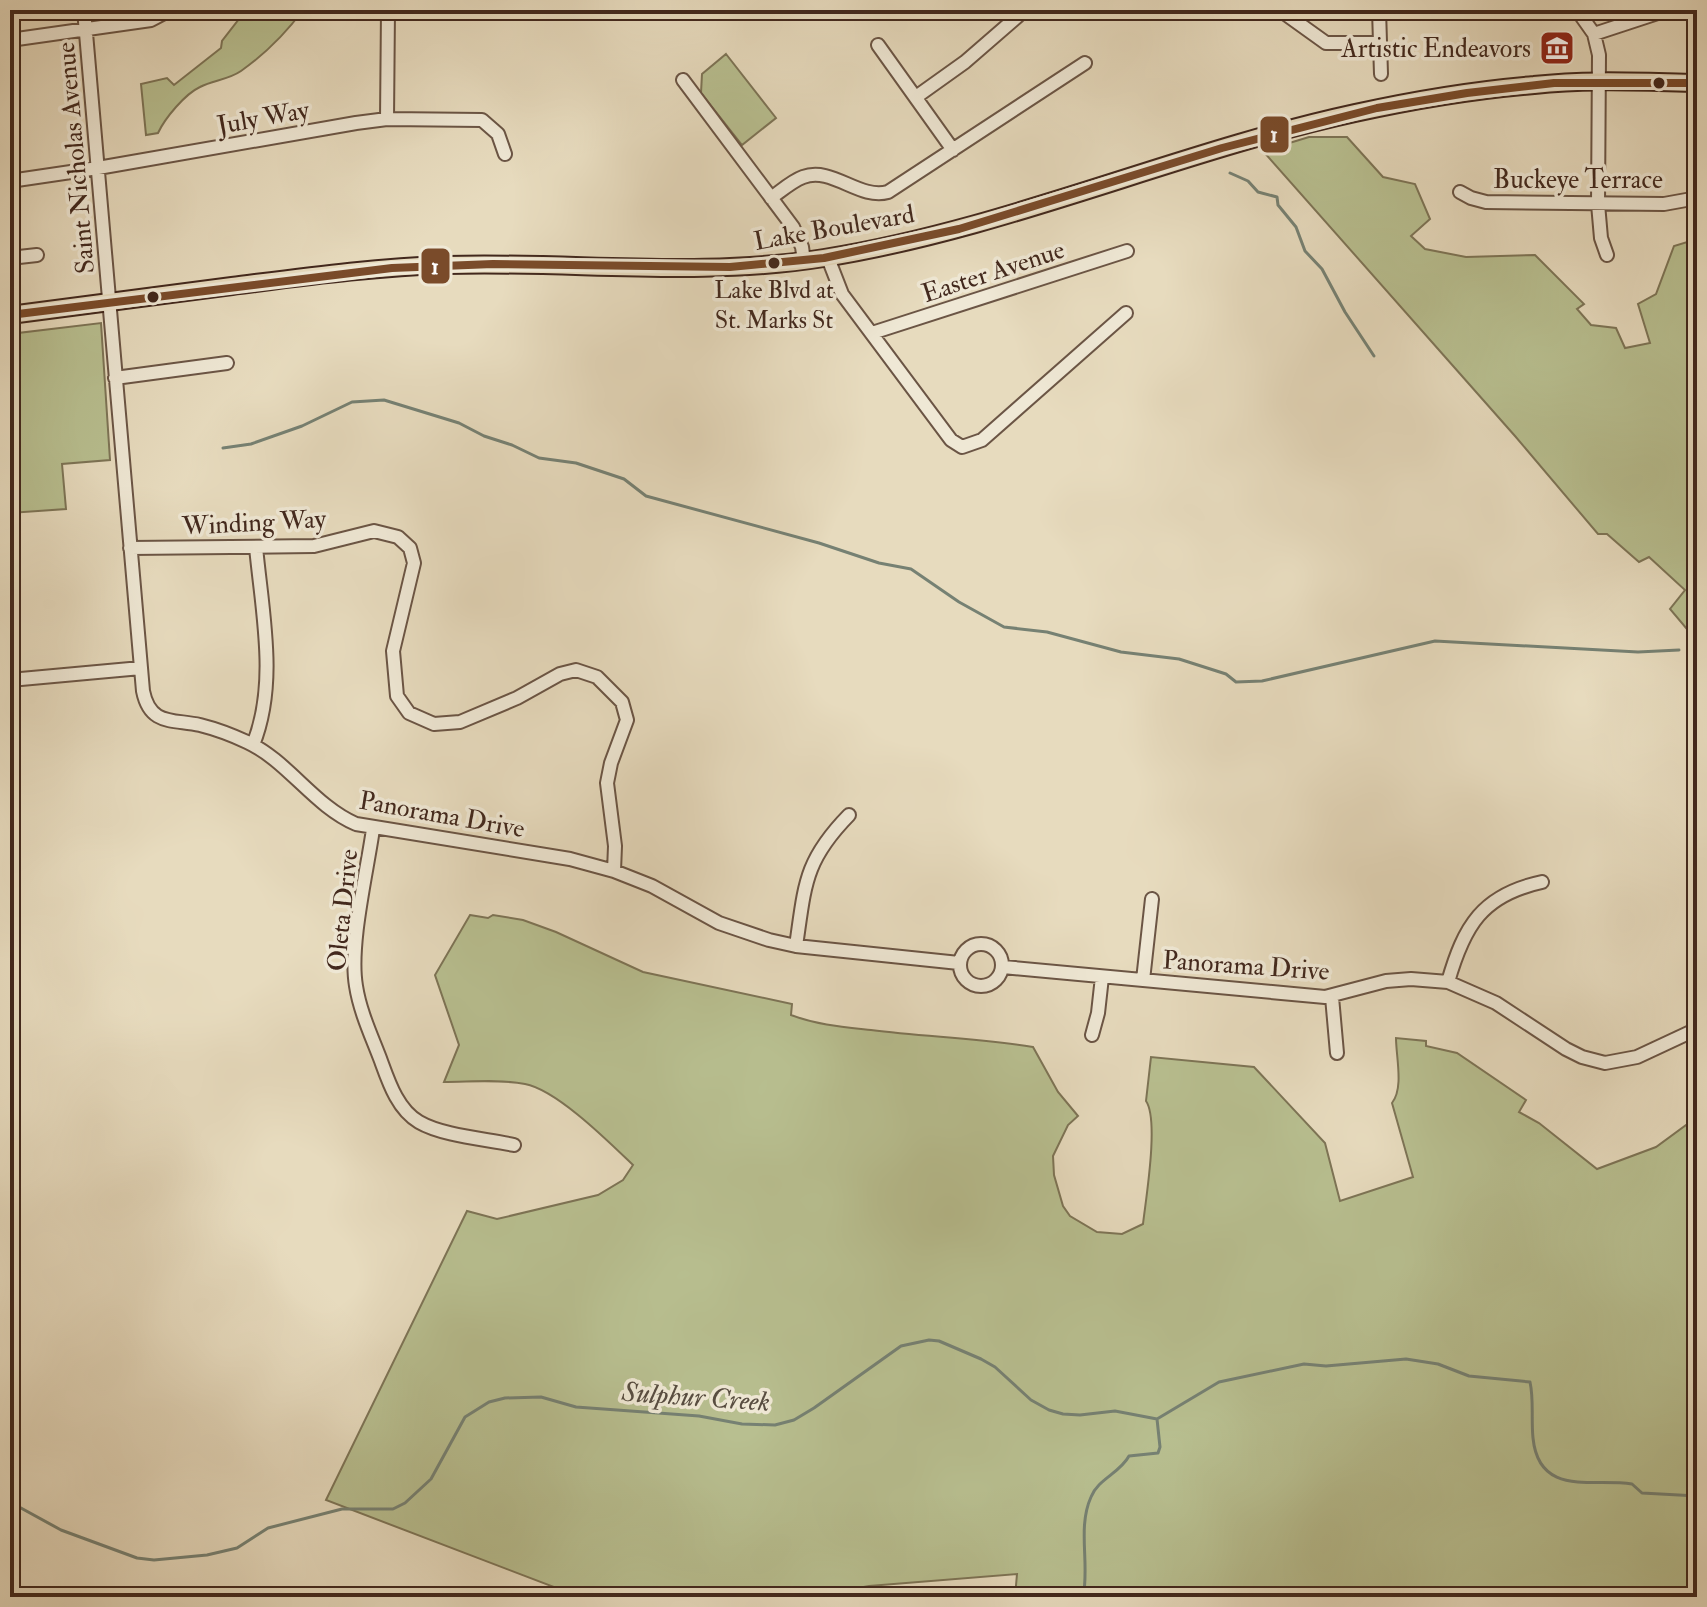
<svg xmlns="http://www.w3.org/2000/svg" width="1707" height="1607" viewBox="0 0 1707 1607" font-family="'IM FELL Double Pica',serif">
<style>
.green{fill:#b8bf90;stroke:#7d7456;stroke-width:2}
.lines{fill:none;stroke-linecap:round;stroke-linejoin:round}
.stream{stroke:#768173;stroke-width:3}
.minor-casing{stroke:#6b5545;stroke-width:16}
.major-casing{stroke:#42281d;stroke-width:20}
.minor{stroke:#efe8d5;stroke-width:12}
.major{stroke:#e7dbbe;stroke-width:16}
.bus-1-casing{stroke:#efe8d5;stroke-width:14}
.bus-1{stroke:#7a4b2a;stroke-width:8}
.bus-dot{fill:#42281d;stroke:#efe8d5;stroke-width:3}
.labels{text-anchor:middle;stroke-width:7;stroke-linejoin:round;paint-order:stroke}
.bus-label{font-size:24px;fill:#42281d;stroke:#efe8d5}
.poi-label{font-size:26px;fill:#42281d;stroke:#efe8d5;text-anchor:end}
.street-label{font-size:26px;fill:#42281d;stroke:#efe8d5}
.water-label{font-size:28px;font-style:italic;fill:#584d41;stroke:#efe8d5}
.line-badge{stroke:#efe8d5;stroke-width:3}
.badge-label{font-size:22px;text-anchor:middle;font-weight:bold;fill:#fff}
</style>
<rect width="100%" height="100%" fill="#e7dbbe"/>
<filter id="stains"><feTurbulence type="fractalNoise" baseFrequency=".0025" numOctaves="4"/><feColorMatrix values="0 0 0 0 .2 0 0 0 0 .09 0 0 0 0 .02 0 0 0 .5 -.17"/></filter>
<radialGradient id="worn" r=".72"><stop offset=".6" stop-color="#630" stop-opacity="0"/><stop offset="1" stop-color="#630" stop-opacity=".3"/></radialGradient>
<path class="green" d="M246,10h57c-17,23 -38,44 -62,61 -13,9 -28,9 -41,16 -15,7 -35,31 -42,46l-12,2 -5,-51 26,-6 7,7 47,-37 1,-7z
M726,54l50,64 -34,27 -41,-52 1,-19z
M1309,137h38l36,40 32,7 15,35 -19,17 14,13 41,8 69,-2 49,49 -7,5 14,16 25,3 9,20 25,-5 -12,-39 18,-10 18,-48 23,-7v402l-27,-32 15,-19 -36,-33 -10,5 -32,-28h-9l-83,-98 -252,-285z
M101,323l9,137 -48,4 4,45 -56,4v-179z
M470,915l18,3 5,-3 30,5 33,12 87,40 149,32 -1,11c26,10 52,12 80,15 54,7 108,8 162,17l25,45 20,24 -10,9 -15,31 1,19 9,31 7,10 27,16 25,2 21,-10c3,-26 16,-104 3,-123l5,-44 103,10 71,76 15,58 73,-24 -21,-74c12,-15 4,-46 4,-65l30,3v5l31,7 69,47 -7,12 20,11 58,46 59,-22 41,-30v480h-682l2,-23 -148,12 -60,11h-229l-254,-97 141,-289 30,8 101,-24 25,-15 10,-15c-24,-23 -76,-75 -108,-81 -26,-5 -55,-2 -81,-2l15,-37 -24,-70z"/>
<g class="lines">
<path class="stream" d="M1230,173l18,8 10,11 19,5 1,8 18,22 9,24 17,18 23,43 29,44
M223,448l28,-4 51,-18 50,-24 32,-2 75,23 25,13 28,9 27,13 37,5 48,16 22,17 173,47 60,20 32,6 48,33 45,25 43,5 74,20 58,7 47,15 10,8 26,-1 173,-40 203,11 41,-2
M1690,649l7,-1
M10,1502l51,28 76,28 17,2 53,-5 30,-7 31,-20 74,-19h51l12,-6 26,-24 34,-62 24,-15 16,-4 36,-1 35,10 123,9 43,8 33,1 19,-5 20,-12 87,-62 28,-6 10,1 42,18 14,8 36,33 18,10 14,4 17,1 35,-4 42,8 62,-37 85,-18 22,2 80,-7 32,5 31,12 61,6c4,18 1,37 3,56 6,59 59,40 99,46l10,9 55,3
M1083,1597c7,-32 -6,-69 8,-100 7,-18 29,-24 38,-41l29,-3 2,-6 -3,-28"/>
<defs>
<path id="minor" d="M84,10l59,681c7,35 30,28 57,34 16,4 32,10 47,17 41,19 67,64 109,82l214,35 44,12 38,15 67,37 50,17 27,6 163,17
M1280,10l46,33h54
M1379,10l2,64
M1577,10l17,24 5,21 -1,149 3,34 6,17
M1594,34l73,-24
M10,40l141,-20 19,-10
M878,45l75,105
M683,80l110,147 9,20 2,14
M916,97l49,-35 53,-46
M387,119l1,-109
M10,181l88,-13 258,-45 31,-4 95,1 16,14 7,20
M1460,192l11,6 15,4 178,2 33,-6
M771,198c10,-7 21,-17 32,-21 29,-11 56,23 85,15l197,-129
M10,258l27,-3
M828,258l14,36 109,146 11,7 20,-7 144,-127
M872,333l255,-82
M115,378l112,-15
M130,548l184,-2 60,-15 24,6 12,11 4,15 -21,88 4,45 12,17 25,11 26,-2 57,-24 43,-24 16,-4 21,7 25,25 5,18 -16,43 -4,20 8,63 -1,25
M10,569l1,-1
M10,680l131,-12
M253,745c25,-62 9,-133 3,-198
M373,829c-6,43 -24,116 -17,157 4,26 16,51 25,75 8,22 17,49 38,61 24,14 68,17 95,23
M960 965a21 21 0 1 1 42 0a21 21 0 1 1-42 0Z
M796,946c9,-61 8,-85 53,-131
M1003,967l322,30 61,-16 25,-2 37,3 48,21 70,46 16,8 23,6 32,-6 60,-28
M1143,980l9,-81
M1448,982c16,-56 34,-87 94,-100
M1332,997l5,56
M1092,1035l6,-22 4,-36"/>
<path id="major" d="M10,315c74,-10 148,-19 222,-29 71,-9 142,-19 214,-21 125,-4 254,13 378,-7 182,-29 352,-106 531,-145 59,-13 119,-23 179,-28 54,-6 109,-3 163,-2"/>
</defs>
<use href="#minor" class="minor-casing"/>
<use href="#major" class="major-casing"/>
<use href="#minor" class="minor"/>
<use href="#major" class="major"/>
<defs>
<path id="bus-1" d="M10,315l382,-47 101,-4 237,3 94,-9 135,-29 263,-81 155,-40 90,-15 87,-10h143"/>
</defs>
<use href="#bus-1" class="bus-1-casing"/>
<use href="#bus-1" class="bus-1"/>
</g>
<defs>
<symbol id="museum-square" viewBox="-11 -11 22 22"><rect x="-9" y="-9" width="18" height="18" rx="4" fill="#8f2418" stroke="#efe8d5"/><path d="M0-6L6-3V-2H-6V-3ZM-5-1h2V3h-2ZM-1-1h2V3h-2ZM3-1h2V3H3ZM-6 4H6V6H-6Z" fill="#fff"/></symbol>
</defs>
<g fill-rule="evenodd">
<use href="#museum-square" x="1537" y="28" width="40" height="40"/>
</g>
<g class="bus-dot">
<circle cx="1659" cy="83" r="7"/>
<circle cx="774" cy="263" r="7"/>
<circle cx="153" cy="297" r="7"/>
</g>
<g class="labels">
<g class="bus-label">
<text x="774" y="298">Lake Blvd at<tspan x="774" dy="30">St. Marks St</tspan></text>
</g>
<g class="poi-label">
<text x="1531" y="57">Artistic Endeavors</text>
</g>
<g class="street-label">
<text transform="translate(263 117) rotate(-10)" y="9">July Way</text>
<text transform="translate(75 158) rotate(-95)" y="9">Saint Nicholas Avenue</text>
<text x="1578" y="188">Buckeye Terrace</text>
<text transform="translate(834 227) rotate(-10)" y="9">Lake Boulevard</text>
<text transform="translate(993 271) rotate(-18)" y="9">Easter Avenue</text>
<text transform="translate(254 522) rotate(-3)" y="9">Winding Way</text>
<text transform="translate(442 814) rotate(10)" y="9">Panorama Drive</text>
<text transform="translate(342 910) rotate(-84)" y="9">Oleta Drive</text>
<text transform="translate(1246 965) rotate(4)" y="9">Panorama Drive</text>
</g>
<g class="water-label">
<text transform="translate(696 1396) rotate(4)" y="10">Sulphur Creek</text>
</g>
</g>
<g class="line-badge">
<rect x="1259" y="115" width="31" height="39" rx="8" fill="#7a4b2a"/>
<rect x="420" y="247" width="31" height="38" rx="8" fill="#7a4b2a"/>
</g>
<g class="badge-label">
<text x="1274" y="142">1</text>
<text x="435" y="274">1</text>
</g>
<rect width="1707" height="1607" fill="none" stroke="#e7dbbe" stroke-width="40"/>
<rect x="12" y="12" width="1683" height="1583" fill="none" stroke="#42281d" stroke-width="4"/>
<rect x="20" y="20" width="1667" height="1567" fill="none" stroke="#42281d" stroke-width="2"/>
<rect width="100%" height="100%" filter="url(#stains)"/>
<rect width="100%" height="100%" fill="url(#worn)"/>
</svg>
